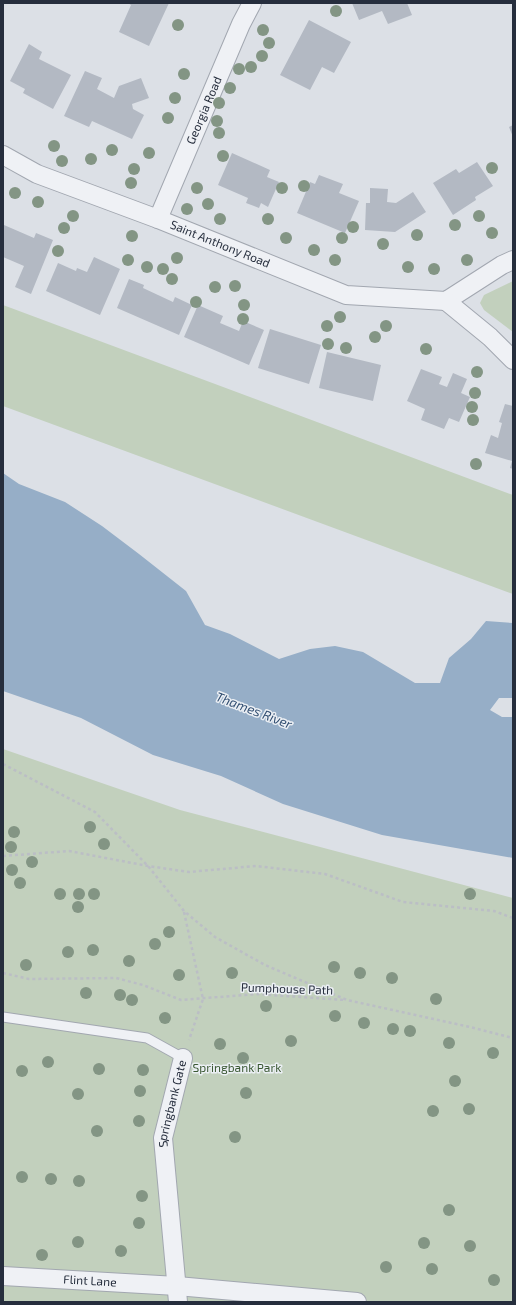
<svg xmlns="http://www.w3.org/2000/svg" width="516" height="1305" font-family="'Exo 2',sans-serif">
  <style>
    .green { fill: #c2d0bd }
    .water { fill: #96aec7 }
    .building { fill: #b3b9c3 }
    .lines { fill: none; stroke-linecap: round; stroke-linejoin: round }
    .lane-casing { stroke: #a2a7b0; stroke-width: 11 }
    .street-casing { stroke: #a2a7b0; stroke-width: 20 }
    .path { stroke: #bbbec5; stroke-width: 2.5; stroke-dasharray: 3 3; stroke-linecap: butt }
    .lane { stroke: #eff1f5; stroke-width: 9 }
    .street { stroke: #eff1f5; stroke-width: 18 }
    .tree { fill: #839584 }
    .labels { text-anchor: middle; stroke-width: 3; stroke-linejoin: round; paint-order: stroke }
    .street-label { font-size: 12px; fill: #262e3d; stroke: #ebeff4 }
    .park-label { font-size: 12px; fill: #3a5833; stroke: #ebeff4 }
    .water-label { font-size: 13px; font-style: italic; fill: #304d70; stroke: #ebeff4 }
  </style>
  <rect width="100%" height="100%" fill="#dce0e6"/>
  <path class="green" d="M513 281V332L484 310 480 303 484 295Z
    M3 305 513 495V594L3 406Z
    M3 749 180 810 513 898V1302H3Z"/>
  <path class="water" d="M3 473 19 484 65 502 102 526 139 554 186 591 205 625 230 634 279 659 310 649 335 646 363 652 415 683H440L449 658 471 639 486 621 513 623V698H499L490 710 502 717H513V858L382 835 283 804 221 776 153 755 81 718 3 691Z"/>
  <path class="building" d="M128 3H169L149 46 119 32 131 5Z
    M352 3H407L412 15 388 24 382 11 359 20Z
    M309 20 351 42 334 73 322 67 310 90 280 75Z
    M29 44 42 52 39 59 71 75 53 109 23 93 25 89 10 81Z
    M85 71 102 78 97 89 114 98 119 86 141 78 149 98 132 104 133 109 144 115 132 139 92 121 89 127 64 116Z
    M513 125V137L509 127Z
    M232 153 270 170 267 177 279 182 268 207 261 203 259 208 246 203 248 198 218 185Z
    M477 162 493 186 475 197 476 200 453 215 433 183 456 169 459 173Z
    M319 175 343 184 339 193 359 201 345 233 297 213 310 182 315 184Z
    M370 188 388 189 387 202 396 203 413 192 426 212 395 232 365 230 366 203H370Z
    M4 225 34 238 36 233 53 240 31 294 15 287 24 266 3 257Z
    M94 257 120 269 100 315 46 291 58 263 76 271 77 268 87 272Z
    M129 279 144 285 143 288 173 302 175 297 192 305 179 335 117 308Z
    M198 305 223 316 220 323 239 331 243 321 264 330 249 365 184 337Z
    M270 329 321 345 309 384 258 368Z
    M327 352 381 365 373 401 319 388Z
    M421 369 442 377 439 384 447 387 453 373 467 379 461 393 470 397 459 422 449 418 444 429 421 420 425 409 407 401Z
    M505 404 513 406V469L510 468 512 461 485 453 491 435 498 438 502 423 499 422Z"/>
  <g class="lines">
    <defs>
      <path id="lane" d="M3 1017 147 1038 183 1058"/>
      <g id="street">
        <path id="s1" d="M3 155 37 174 158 219 346 295 446 301 502 265 513 260"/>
        <path id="s2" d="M158 219 241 24 252 3"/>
        <path d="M446 301 490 337 513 360"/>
        <path id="s3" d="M3 1276 177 1286 357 1302"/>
        <path id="s4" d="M178 1302 163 1138 183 1058"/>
      </g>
    </defs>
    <use href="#lane" class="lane-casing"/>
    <use href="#street" class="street-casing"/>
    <path class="path" d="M3 764 95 812 148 866 184 911 215 937 265 965 347 1000 470 1027 513 1038
      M3 856 69 851 148 866 189 872 256 866 325 874 403 902 494 911 513 918
      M184 912 203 999 189 1040
      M3 973 29 979 116 978 143 985 181 1000 257 994 345 1000"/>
    <use href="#lane" class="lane"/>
    <use href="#street" class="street"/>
  </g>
  <g class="tree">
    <circle cx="336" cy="11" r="6"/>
    <circle cx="178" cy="25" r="6"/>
    <circle cx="263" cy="30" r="6"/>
    <circle cx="269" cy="43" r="6"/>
    <circle cx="262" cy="56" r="6"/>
    <circle cx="251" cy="67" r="6"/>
    <circle cx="239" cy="69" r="6"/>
    <circle cx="184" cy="74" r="6"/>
    <circle cx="230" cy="88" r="6"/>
    <circle cx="175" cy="98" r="6"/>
    <circle cx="219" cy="103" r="6"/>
    <circle cx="168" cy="118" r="6"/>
    <circle cx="217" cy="121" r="6"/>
    <circle cx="219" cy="133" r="6"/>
    <circle cx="54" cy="146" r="6"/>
    <circle cx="112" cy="150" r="6"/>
    <circle cx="149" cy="153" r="6"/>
    <circle cx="223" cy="156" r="6"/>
    <circle cx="91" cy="159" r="6"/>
    <circle cx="62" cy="161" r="6"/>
    <circle cx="492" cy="168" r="6"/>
    <circle cx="134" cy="169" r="6"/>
    <circle cx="131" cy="183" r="6"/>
    <circle cx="304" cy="186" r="6"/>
    <circle cx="197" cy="188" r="6"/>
    <circle cx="282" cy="188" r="6"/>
    <circle cx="15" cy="193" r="6"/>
    <circle cx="38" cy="202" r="6"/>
    <circle cx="208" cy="204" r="6"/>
    <circle cx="187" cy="209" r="6"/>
    <circle cx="73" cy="216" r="6"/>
    <circle cx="479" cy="216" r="6"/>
    <circle cx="220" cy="219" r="6"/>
    <circle cx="268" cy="219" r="6"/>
    <circle cx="455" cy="225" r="6"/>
    <circle cx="353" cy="227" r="6"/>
    <circle cx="64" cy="228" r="6"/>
    <circle cx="492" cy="233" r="6"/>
    <circle cx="417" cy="235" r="6"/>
    <circle cx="132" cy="236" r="6"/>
    <circle cx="286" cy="238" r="6"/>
    <circle cx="342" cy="238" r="6"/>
    <circle cx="383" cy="244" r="6"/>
    <circle cx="314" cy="250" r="6"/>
    <circle cx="58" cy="251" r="6"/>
    <circle cx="177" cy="258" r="6"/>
    <circle cx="128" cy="260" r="6"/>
    <circle cx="335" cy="260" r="6"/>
    <circle cx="467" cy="260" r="6"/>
    <circle cx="147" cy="267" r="6"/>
    <circle cx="408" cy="267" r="6"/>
    <circle cx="163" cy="269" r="6"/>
    <circle cx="434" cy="269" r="6"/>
    <circle cx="172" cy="279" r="6"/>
    <circle cx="235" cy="286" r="6"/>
    <circle cx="215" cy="287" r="6"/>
    <circle cx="196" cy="302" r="6"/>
    <circle cx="244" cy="305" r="6"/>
    <circle cx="340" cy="317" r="6"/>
    <circle cx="243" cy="319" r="6"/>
    <circle cx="327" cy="326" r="6"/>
    <circle cx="386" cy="326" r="6"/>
    <circle cx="375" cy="337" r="6"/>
    <circle cx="328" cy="344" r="6"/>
    <circle cx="346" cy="348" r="6"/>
    <circle cx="426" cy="349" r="6"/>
    <circle cx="477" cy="372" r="6"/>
    <circle cx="475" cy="393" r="6"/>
    <circle cx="472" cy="407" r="6"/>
    <circle cx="473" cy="420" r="6"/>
    <circle cx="476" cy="464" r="6"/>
    <circle cx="90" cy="827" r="6"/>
    <circle cx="14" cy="832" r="6"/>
    <circle cx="104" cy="844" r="6"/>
    <circle cx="11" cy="847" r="6"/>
    <circle cx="32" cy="862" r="6"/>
    <circle cx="12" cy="870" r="6"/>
    <circle cx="20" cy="883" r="6"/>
    <circle cx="60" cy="894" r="6"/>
    <circle cx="79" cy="894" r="6"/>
    <circle cx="94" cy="894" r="6"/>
    <circle cx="470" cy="894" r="6"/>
    <circle cx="78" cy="907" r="6"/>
    <circle cx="169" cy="932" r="6"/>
    <circle cx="155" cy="944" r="6"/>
    <circle cx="93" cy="950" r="6"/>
    <circle cx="68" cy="952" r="6"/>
    <circle cx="129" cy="961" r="6"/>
    <circle cx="26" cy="965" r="6"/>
    <circle cx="334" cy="967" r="6"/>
    <circle cx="232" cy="973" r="6"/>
    <circle cx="360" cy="973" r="6"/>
    <circle cx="179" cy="975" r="6"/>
    <circle cx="392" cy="978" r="6"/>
    <circle cx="86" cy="993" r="6"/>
    <circle cx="120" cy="995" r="6"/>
    <circle cx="436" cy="999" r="6"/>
    <circle cx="132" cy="1000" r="6"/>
    <circle cx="266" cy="1006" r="6"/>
    <circle cx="335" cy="1016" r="6"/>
    <circle cx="165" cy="1018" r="6"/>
    <circle cx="364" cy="1023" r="6"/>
    <circle cx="393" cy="1029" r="6"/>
    <circle cx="410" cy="1031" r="6"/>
    <circle cx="291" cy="1041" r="6"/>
    <circle cx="449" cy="1043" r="6"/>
    <circle cx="220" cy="1044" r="6"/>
    <circle cx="493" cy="1053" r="6"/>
    <circle cx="243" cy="1058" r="6"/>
    <circle cx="48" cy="1062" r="6"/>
    <circle cx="99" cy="1069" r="6"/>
    <circle cx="143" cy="1070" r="6"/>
    <circle cx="22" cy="1071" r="6"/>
    <circle cx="455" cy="1081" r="6"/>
    <circle cx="140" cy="1091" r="6"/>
    <circle cx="246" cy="1093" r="6"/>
    <circle cx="78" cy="1094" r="6"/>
    <circle cx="469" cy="1109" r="6"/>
    <circle cx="433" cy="1111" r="6"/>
    <circle cx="139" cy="1121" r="6"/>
    <circle cx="97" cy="1131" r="6"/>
    <circle cx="235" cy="1137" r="6"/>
    <circle cx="22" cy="1177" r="6"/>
    <circle cx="51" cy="1179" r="6"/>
    <circle cx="79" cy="1181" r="6"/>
    <circle cx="142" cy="1196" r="6"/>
    <circle cx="449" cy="1210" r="6"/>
    <circle cx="139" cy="1223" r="6"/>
    <circle cx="78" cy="1242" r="6"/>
    <circle cx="424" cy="1243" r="6"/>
    <circle cx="470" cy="1246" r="6"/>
    <circle cx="121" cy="1251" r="6"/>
    <circle cx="42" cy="1255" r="6"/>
    <circle cx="386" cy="1267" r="6"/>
    <circle cx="432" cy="1269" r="6"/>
    <circle cx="494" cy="1280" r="6"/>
  </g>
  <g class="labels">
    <g class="street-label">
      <text dy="4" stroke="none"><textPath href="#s2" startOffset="118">Georgia Road</textPath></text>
      <text dy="4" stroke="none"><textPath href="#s1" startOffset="235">Saint Anthony Road</textPath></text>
      <text transform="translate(287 989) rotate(2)" y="4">Pumphouse Path</text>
      <text dy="4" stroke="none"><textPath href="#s4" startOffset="200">Springbank Gate</textPath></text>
      <text dy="4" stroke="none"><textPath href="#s3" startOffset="87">Flint Lane</textPath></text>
    </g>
    <g class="park-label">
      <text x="237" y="1072">Springbank Park</text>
    </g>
    <g class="water-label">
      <text transform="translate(254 710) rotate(21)" y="5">Thames River</text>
    </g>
  </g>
  <rect width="516" height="1305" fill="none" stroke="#262e3d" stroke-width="8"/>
</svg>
